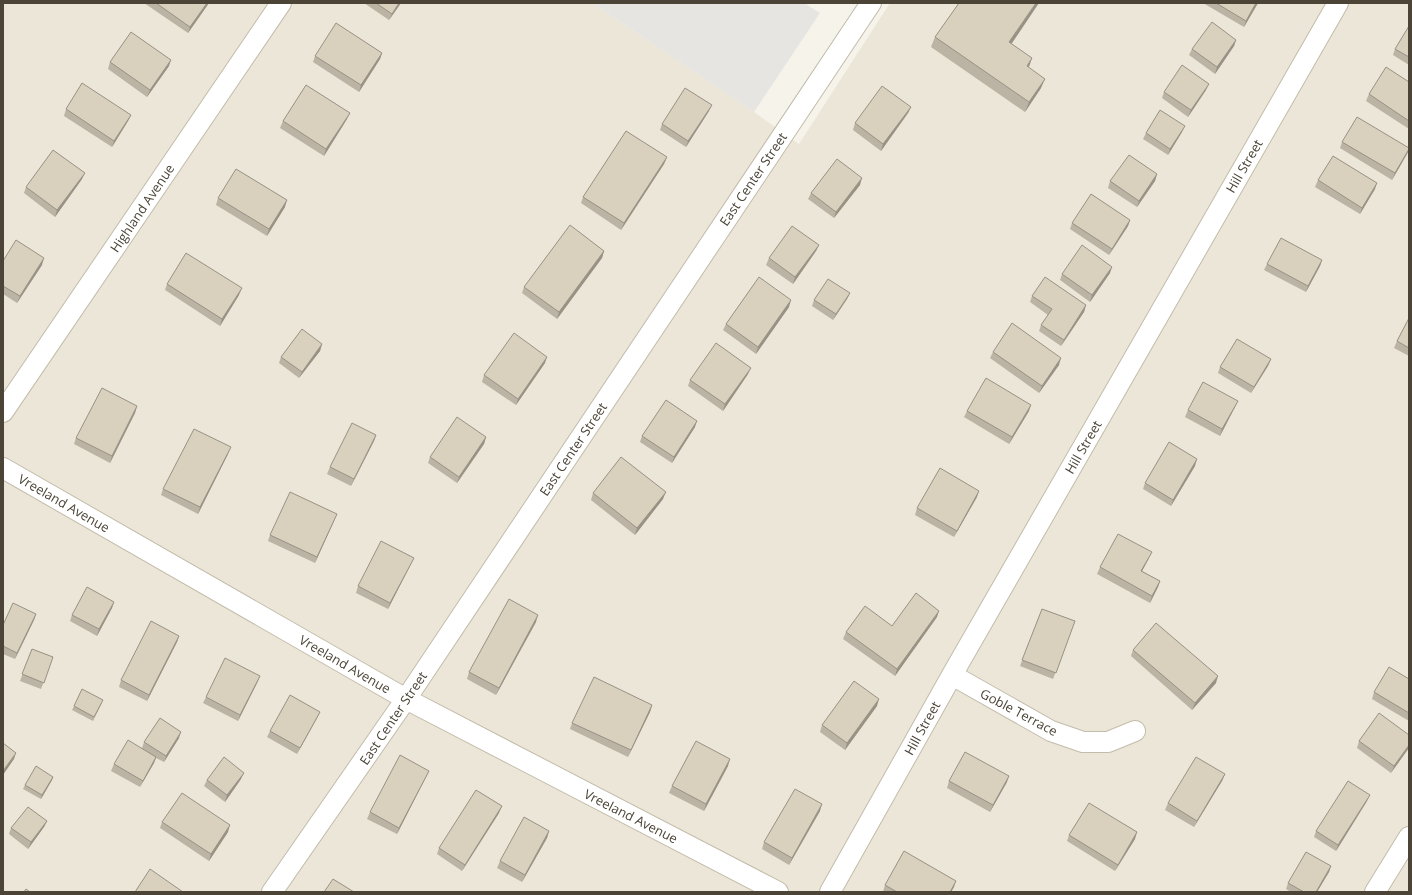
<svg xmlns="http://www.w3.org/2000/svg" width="1412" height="895" font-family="'Open Sans',sans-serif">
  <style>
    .residential { fill: #ebe6d7 }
    .parking { fill: #e7e5e1 }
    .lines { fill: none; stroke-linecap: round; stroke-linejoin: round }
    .street-casing { stroke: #c3bcab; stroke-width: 22 }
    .street { stroke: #fff; stroke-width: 20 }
    .wall { fill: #bbb3a3 }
    .shaded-wall { fill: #989285 }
    .building { fill: #d9d0be; stroke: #989285 }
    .labels { text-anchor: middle; stroke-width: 3; stroke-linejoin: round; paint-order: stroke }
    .street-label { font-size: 13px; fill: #4b4437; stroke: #fff }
  </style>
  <rect width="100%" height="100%" fill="#f6f3ea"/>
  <path class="residential" d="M3 3H592L754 112 799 144 890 3H1409V892H3Z"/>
  <path class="parking" d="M592 3H804L820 13 754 112Z"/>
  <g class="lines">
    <defs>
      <path id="street" d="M3 412 281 3
        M3 468 406 699 778 892
        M952 675 1051 731 1083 742H1108L1135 731
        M272 892 406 699 871 3
        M830 892 952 675 1338 3
        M1375 892 1409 837"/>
    </defs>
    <use href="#street" class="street-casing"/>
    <use href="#street" class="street"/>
  </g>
  <path class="wall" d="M144 3H209L188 33Z
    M364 3H401L389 20Z
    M1203 3H1258L1244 27Z
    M1409 26V65L1393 55 1395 49Z
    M935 37 1011 44 1028 68 1041 88 1025 112 931 47Z
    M1236 40 1234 46 1215 74 1189 55 1192 49Z
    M382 53 380 59 359 92 313 62 315 56Z
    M110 62 169 66 147 97 108 69Z
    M1409 82V129L1366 101 1369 94Z
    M1206 90 1188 117 1162 98 1164 92Z
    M911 107 908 113 881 151 853 130 855 123Z
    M66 109 131 115 128 121 112 147 64 116Z
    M709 111 686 147 660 130 662 124Z
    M347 119 324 156 280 128 283 121Z
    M1182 132 1168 155 1143 139 1146 133Z
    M1342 142 1409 148V150L1407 154 1392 180 1340 148Z
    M667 157 664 164 621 230 581 203 583 197Z
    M1157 174 1155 181 1137 207 1108 188 1110 181Z
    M82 179 55 217 24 193 26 187Z
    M1318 180 1375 189 1360 214 1315 187Z
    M860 185 834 218 808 199 811 193Z
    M218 198 285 207 267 236 216 205Z
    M1130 220 1128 226 1109 255 1070 229 1072 223Z
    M819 245 816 251 793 284 766 265 769 258Z
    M604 251 602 258 557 319 522 293 524 287Z
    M1322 260 1320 266 1306 292 1264 270 1267 264Z
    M3 261 42 265 17 303 3 294Z
    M1110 273 1090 302 1060 280 1062 274Z
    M167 284 239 295 220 326 165 290Z
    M850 293 847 299 833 320 812 306 814 300Z
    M1032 296 1086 305 1084 312 1061 346 1039 331 1041 325 1048 315 1030 302Z
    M789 307 756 354 723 330 726 324Z
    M1409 318V356L1394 348 1397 341Z
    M322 344 320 351 299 378 279 363 281 357Z
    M993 352 1059 365 1039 393 990 358Z
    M1271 359 1268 366 1251 393 1218 373 1220 367Z
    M545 363 516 405 482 382 484 375Z
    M748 374 723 411 688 386 690 380Z
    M137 406 135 413 110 463 74 444 76 438Z
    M1235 407 1220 436 1185 417 1188 410Z
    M967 411H1029L1009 444 964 417Z
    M695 427 672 463 640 442 642 436Z
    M376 435 374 441 351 486 327 474 330 467Z
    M486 437 484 444 457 483 428 463 430 457Z
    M228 454 198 514 161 495 163 489Z
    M1195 466 1171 506 1143 489 1145 483Z
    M593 493 663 499 635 535 591 500Z
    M977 497 954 537 915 515 917 508Z
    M334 521 315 563 268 541 270 535Z
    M1149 558 1142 571 1160 581 1158 587 1150 603 1097 574 1100 567Z
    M411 564 388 609 356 593 358 586Z
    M114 602 112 608 97 636 70 621 72 615Z
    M1042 609 1075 621 1053 679 1020 666Z
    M36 614 34 620 15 659 3 654V625Z
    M937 617 895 676 843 639 846 632 892 626Z
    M536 622 496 695 467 679 469 672Z
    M179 636 177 642 147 701 119 687 121 680Z
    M32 649 53 657 41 689 20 681Z
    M1133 650 1216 683 1192 710 1131 656Z
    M260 676 257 683 238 721 203 703 206 697Z
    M1409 679V721L1372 699 1374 692Z
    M102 703 93 721 72 710 74 706Z
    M652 705 650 712 628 757 570 729 572 723Z
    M877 706 845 750 820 732 822 725Z
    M320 712 317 718 297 754 267 737 270 731Z
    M1409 735 1391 773 1357 748 1359 741Z
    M179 738 164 762 156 758 154 763 140 787 111 771 114 764 142 748 144 742Z
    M728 766 704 811 669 793 672 786Z
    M429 771 426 777 397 834 367 819 370 812Z
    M1225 774 1222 781 1194 827 1165 810 1168 803Z
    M53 777 52 780 41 799 23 789 25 785Z
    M241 779 225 802 204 786 207 780Z
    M949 781 1007 782 990 812 947 788Z
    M1367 801 1336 851 1314 837 1316 831Z
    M820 811 789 865 762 849 764 842Z
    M499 813 462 871 437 854 439 848Z
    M47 821 44 827 28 849 9 834 11 828Z
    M162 822 228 832 209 861 160 828Z
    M549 831 547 838 522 882 497 868 500 861Z
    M1069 835 1135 839 1115 871 1067 841Z
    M1331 866 1329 872 1317 892H1291L1286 889 1288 883Z
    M885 885 954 887 951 892H883Z"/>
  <path class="shaded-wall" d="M207 3H209L188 33 190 27Z
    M399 3H401L389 20 392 14Z
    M1036 3H1039L1006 52 1009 42Z
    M1256 3H1258L1244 27 1246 21Z
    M1236 40 1234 46 1215 74 1217 67Z
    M382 53 380 59 359 92 361 85Z
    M1032 58 1029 67 1027 66Z
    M171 60 169 66 147 97 150 90Z
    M1045 79 1041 88 1025 112 1029 102Z
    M1209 84 1206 90 1188 117 1191 110Z
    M712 105 709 111 686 147 688 141Z
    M911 107 908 113 881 151 883 144Z
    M350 113 347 119 324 156 326 149Z
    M131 115 128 121 112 147 114 141Z
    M1185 126 1182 132 1168 155 1170 149Z
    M1409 149 1407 154 1392 180 1395 173Z
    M667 157 664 164 621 230 624 223Z
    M85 173 82 179 55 217 57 210Z
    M1157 174 1155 181 1137 207 1139 201Z
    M862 178 860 185 834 218 836 212Z
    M1377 183 1375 189 1360 214 1362 208Z
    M287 200 285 207 267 236 269 229Z
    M1130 220 1128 226 1109 255 1112 249Z
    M819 245 816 251 793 284 795 277Z
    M604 251 602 258 557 319 559 312Z
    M44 258 42 265 17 303 20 296Z
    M1322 260 1320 266 1306 292 1308 286Z
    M1112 267 1110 273 1090 302 1092 295Z
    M242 288 239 295 220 326 222 319Z
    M850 293 847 299 833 320 836 314Z
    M791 300 789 307 756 354 758 347Z
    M1086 305 1084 312 1061 346 1064 340Z
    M322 344 320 351 299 378 302 372Z
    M547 357 545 363 516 405 518 399Z
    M1061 358 1059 365 1039 393 1042 386Z
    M1271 359 1268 366 1251 393 1254 387Z
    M751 368 748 374 723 411 725 404Z
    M1238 401 1235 407 1220 436 1222 429Z
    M1031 405 1029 411 1009 444 1012 437Z
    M137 406 135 413 110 463 112 456Z
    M697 421 695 427 672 463 674 457Z
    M376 435 374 441 351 486 354 479Z
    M486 437 484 444 457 483 459 477Z
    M231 447 228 454 198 514 200 507Z
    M1197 459 1195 466 1171 506 1173 500Z
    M979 491 977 497 954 537 957 531Z
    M666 492 663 499 635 535 637 528Z
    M337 514 334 521 315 563 317 557Z
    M1152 552 1149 558 1139 577 1141 571Z
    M414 558 411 564 388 609 390 603Z
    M1160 581 1158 587 1150 603 1152 596Z
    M114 602 112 608 97 636 99 629Z
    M939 611 937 617 895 676 897 669Z
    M36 614 34 620 15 659 17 653Z
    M538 615 536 622 496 695 499 688Z
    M179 636 177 642 147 701 149 695Z
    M260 676 257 683 238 721 240 715Z
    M1218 676 1216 683 1192 710 1195 703Z
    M879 699 877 706 845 750 847 743Z
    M652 705 650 712 628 757 631 750Z
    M320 712 317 718 297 754 300 748Z
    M181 732 179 738 164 762 166 756Z
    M1409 745V748L1391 773 1394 766Z
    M16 753 14 759 3 775V771Z
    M156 757 154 763 140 787 143 781Z
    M730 759 728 766 704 811 706 804Z
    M429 771 426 777 397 834 399 828Z
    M244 773 241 779 225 802 227 795Z
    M1225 774 1222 781 1194 827 1197 821Z
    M1009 776 1007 782 990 812 993 805Z
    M53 777 52 780 41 799 42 795Z
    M1370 795 1367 801 1336 851 1338 845Z
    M822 804 820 811 789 865 792 858Z
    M502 806 499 813 462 871 465 865Z
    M47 821 44 827 28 849 31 842Z
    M230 825 228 832 209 861 211 854Z
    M549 831 547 838 522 882 525 875Z
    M1137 832 1135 839 1115 871 1118 865Z
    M1331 866 1329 872 1317 892H1316Z
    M956 881 954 887 951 892H950Z"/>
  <path class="building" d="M156 3H207L190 27Z
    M376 3H399L392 14Z
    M959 3H1036L1009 42 1032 58 1027 66 1045 79 1029 102 935 37Z
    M1216 3H1256L1246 21Z
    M1212 22 1236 40 1217 67 1192 49Z
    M336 23 382 53 361 85 315 56Z
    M1409 26V57L1395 49Z
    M131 32 171 60 150 90 110 62Z
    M1182 65 1209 84 1191 110 1164 92Z
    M1386 67 1409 82V121L1369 94Z
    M82 83 131 115 114 141 66 109Z
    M306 85 350 113 326 149 283 121Z
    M882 86 911 107 883 144 855 123Z
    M685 88 712 105 688 141 662 124Z
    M1160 110 1185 126 1170 149 1146 133Z
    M1357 117 1409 148V149L1395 173 1342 142Z
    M626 131 667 157 624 223 583 197Z
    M53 150 85 173 57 210 26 187Z
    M1129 155 1157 174 1139 201 1110 181Z
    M1333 156 1377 183 1362 208 1318 180Z
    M837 159 862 178 836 212 811 193Z
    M236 169 287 200 269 229 218 198Z
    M1091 194 1130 220 1112 249 1072 223Z
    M570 225 604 251 559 312 524 287Z
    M792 226 819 245 795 277 769 258Z
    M1281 238 1322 260 1308 286 1267 264Z
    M16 240 44 258 20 296 3 286V261Z
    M1082 245 1112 267 1092 295 1062 274Z
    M186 253 242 288 222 319 167 284Z
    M759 277 791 300 758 347 726 324Z
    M1045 277 1086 305 1064 340 1041 325 1052 309 1032 296Z
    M828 279 850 293 836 314 814 300Z
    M1409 318V348L1397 341Z
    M1012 323 1061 358 1042 386 993 352Z
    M302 329 322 344 302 372 281 357Z
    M514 333 547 357 518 399 484 375Z
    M1237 339 1271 359 1254 387 1220 367Z
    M716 343 751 368 725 404 690 380Z
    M986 378 1031 405 1012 437 967 411Z
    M1203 382 1238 401 1222 429 1188 410Z
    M102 388 137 406 112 456 76 438Z
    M666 400 697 421 674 457 642 436Z
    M457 417 486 437 459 477 430 457Z
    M352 423 376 435 354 479 330 467Z
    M194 429 231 447 200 507 163 489Z
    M1169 442 1197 459 1173 500 1145 483Z
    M621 457 666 492 637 528 593 493Z
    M940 468 979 491 957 531 917 508Z
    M290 492 337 514 317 557 270 535Z
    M1118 534 1152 552 1141 571 1160 581 1152 596 1100 567Z
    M381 541 414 558 390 603 358 586Z
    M87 587 114 602 99 629 72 615Z
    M916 593 939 611 897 669 846 632 865 606 892 626Z
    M509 599 538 615 499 688 469 672Z
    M13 603 36 614 17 653 3 646V625Z
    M1042 609 1075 621 1056 673 1022 660Z
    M151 621 179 636 149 695 121 680Z
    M1156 623 1218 676 1195 703 1133 650Z
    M32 649 53 657 44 683 22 674Z
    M225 658 260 676 240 715 206 697Z
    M1389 667 1409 679V713L1374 692Z
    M594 677 652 705 631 750 572 723Z
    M854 681 879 699 847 743 822 725Z
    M82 689 103 700 94 717 74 706Z
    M290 695 320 712 300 748 270 731Z
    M1379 713 1409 735V745L1394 766 1359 741Z
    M160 718 181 732 166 756 144 742Z
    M128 740 156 757 143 781 114 764Z
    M696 741 730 759 706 804 672 786Z
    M3 743 16 753 3 771Z
    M965 752 1009 776 993 805 949 781Z
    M400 755 429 771 399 828 370 812Z
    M224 757 244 773 227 795 207 780Z
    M1196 757 1225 774 1197 821 1168 803Z
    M36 766 53 777 42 795 25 785Z
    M1348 781 1370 795 1338 845 1316 831Z
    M795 789 822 804 792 858 764 842Z
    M476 790 502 806 465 865 439 848Z
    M182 793 230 825 211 854 162 822Z
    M1089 803 1137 832 1118 865 1069 835Z
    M28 807 47 821 31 842 11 828Z
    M524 817 549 831 525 875 500 861Z
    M904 851 956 881 950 892H897L885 885Z
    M1306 852 1331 866 1316 892H1304L1288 883Z
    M150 869 183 892H135Z
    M333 879 354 892H324Z
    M26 889 30 892H24Z"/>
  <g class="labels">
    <g class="street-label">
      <text transform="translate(1244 166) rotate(-60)" y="5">Hill Street</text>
      <text transform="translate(753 179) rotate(-56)" y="5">East Center Street</text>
      <text transform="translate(142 208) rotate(-56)" y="5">Highland Avenue</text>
      <text transform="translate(1083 447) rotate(-60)" y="5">Hill Street</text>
      <text transform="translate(573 449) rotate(-56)" y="5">East Center Street</text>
      <text transform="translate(64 503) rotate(30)" y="5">Vreeland Avenue</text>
      <text transform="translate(345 664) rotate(30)" y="5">Vreeland Avenue</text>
      <text transform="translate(1019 712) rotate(28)" y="5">Goble Terrace</text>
      <text transform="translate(393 718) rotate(-56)" y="5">East Center Street</text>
      <text transform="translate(922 728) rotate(-61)" y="5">Hill Street</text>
      <text transform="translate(631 816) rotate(27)" y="5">Vreeland Avenue</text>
    </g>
  </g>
  <rect width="1412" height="895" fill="none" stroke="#4b4437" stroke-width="8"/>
</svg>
